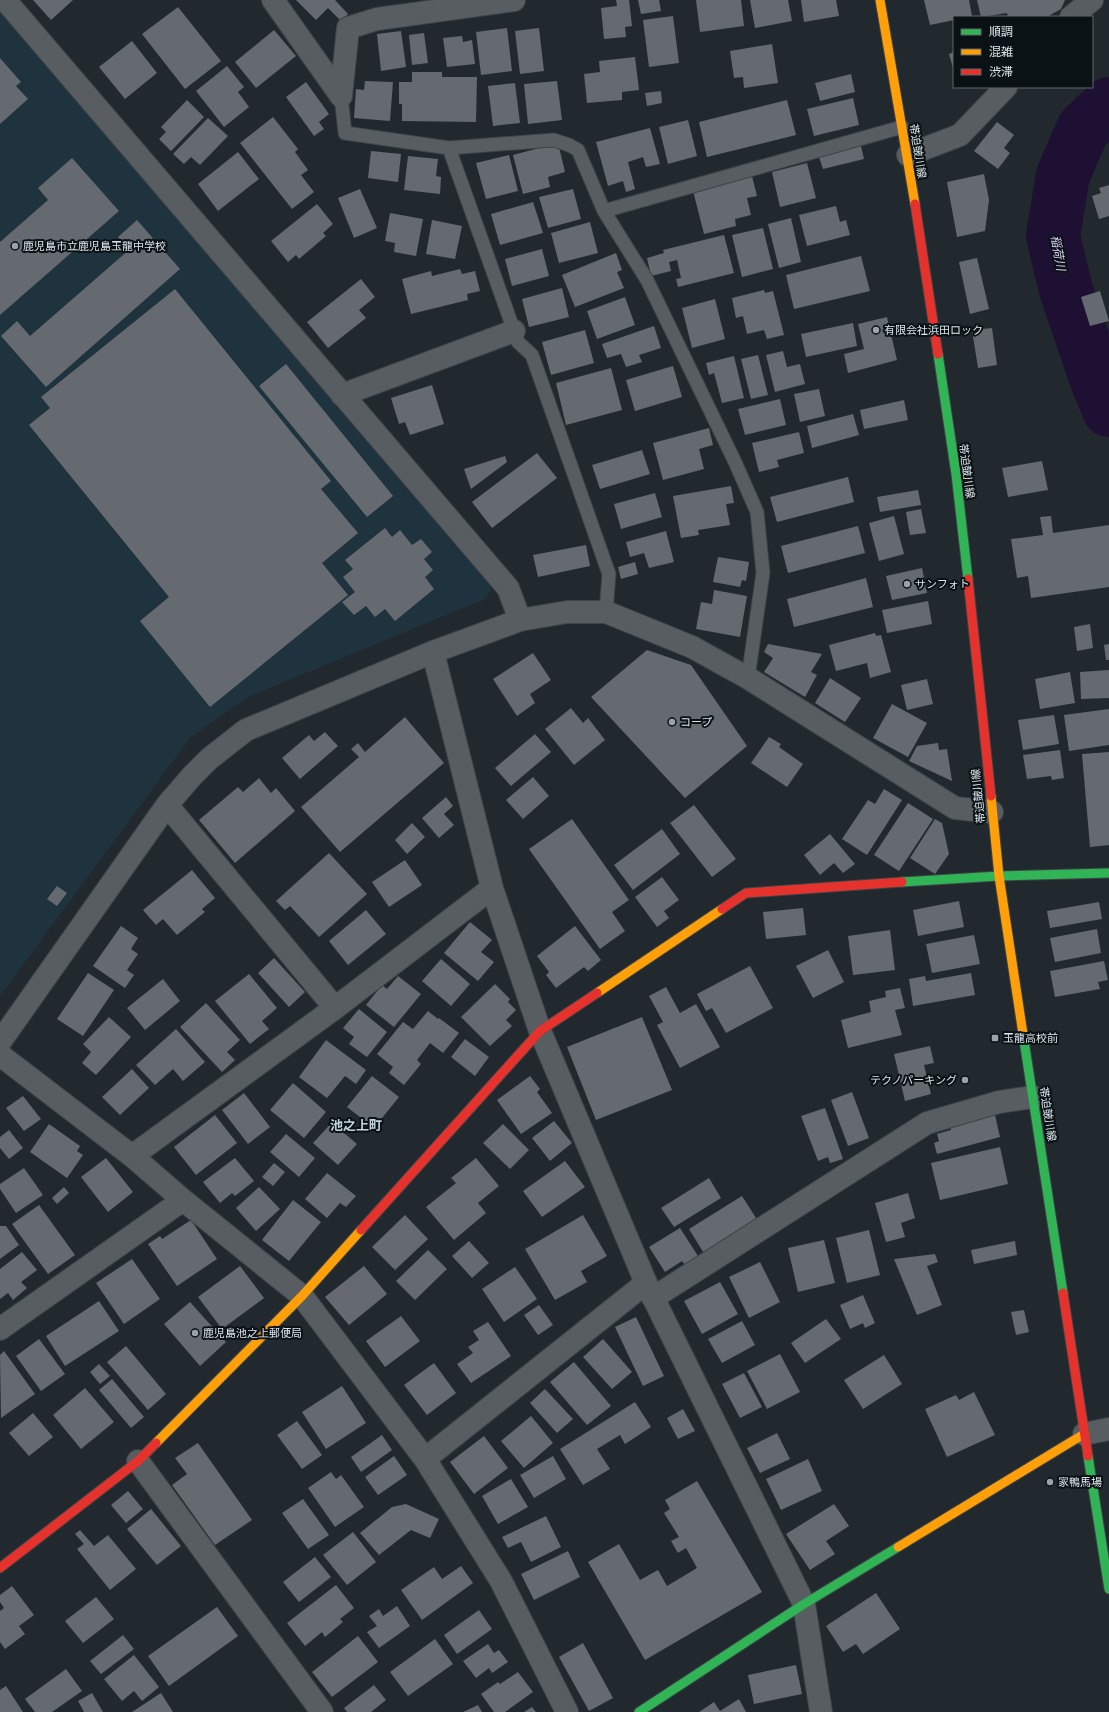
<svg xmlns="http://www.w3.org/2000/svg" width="1109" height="1712" font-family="Montserrat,'Noto Sans JP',sans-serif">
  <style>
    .built { fill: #1e333e }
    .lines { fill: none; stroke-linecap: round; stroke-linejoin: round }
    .river { stroke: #1d1032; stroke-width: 54 }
    .building { fill: #656a70 }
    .lane-casing { stroke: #3d4448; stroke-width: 15 }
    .street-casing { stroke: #3d4448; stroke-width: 24 }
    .fast-casing { stroke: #3d4448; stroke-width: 11 }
    .slow-casing { stroke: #3d4448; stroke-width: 11 }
    .jam-casing { stroke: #3d4448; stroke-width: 11 }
    .lane { stroke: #575d61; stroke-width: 13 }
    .street { stroke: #575d61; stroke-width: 22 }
    .fast { stroke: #30b455; stroke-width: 9 }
    .slow { stroke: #ff9f0a; stroke-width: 9 }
    .jam { stroke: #e5322d; stroke-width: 9 }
    .poi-dot { fill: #9aa3a8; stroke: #0b1216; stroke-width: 1.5 }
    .labels { text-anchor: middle; stroke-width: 4; stroke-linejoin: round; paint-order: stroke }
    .street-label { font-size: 11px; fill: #dbe5ea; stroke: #0b1216 }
    .poi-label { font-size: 11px; fill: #dbe5ea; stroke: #0b1216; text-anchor: start }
    .water-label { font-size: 12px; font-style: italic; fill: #d8cbf5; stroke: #0b1216 }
    .quarter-label { font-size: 13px; font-weight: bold; fill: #c1d4df; stroke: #0b1216 }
  </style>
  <rect width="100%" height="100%" fill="#21292e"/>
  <path class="built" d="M0 11 494 585 485 599 248 697 190 738 0 996Z"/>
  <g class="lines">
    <path class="river" d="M1109 104 1083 129 1063 175 1053 236 1066 290 1096 378 1109 410"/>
  </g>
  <path class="building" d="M33 0H73L51 20Z
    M296 0H335L348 14 341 21 328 8 316 20Z
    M616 0H629L632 26 625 27 626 37 604 39 601 8 617 6Z
    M638 0H659L661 11 641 14Z
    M696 0H741L744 26 700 32Z
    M750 0H788L792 21 755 28Z
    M801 0H836L839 16 804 22Z
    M924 0H969L972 16 954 17V20L930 25Z
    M977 0H1065L1061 9 1047 17H1008L1007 13 981 17Z
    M178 7 221 61 185 89 142 34Z
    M673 16 679 63 649 67 643 20Z
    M507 28 512 71 481 75 476 32Z
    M539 28 544 71 520 74 515 31Z
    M274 30 296 56 256 88 235 62Z
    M401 31 406 67 381 71 377 34Z
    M424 33 428 63 412 65 409 35Z
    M462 36 463 42 472 40 475 64 447 67 443 38Z
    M132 41 157 73 125 99 99 67Z
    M772 44 778 83 744 88 743 77 734 78 730 51Z
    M954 52V71L949 54Z
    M635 57 639 90 622 92V100L587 103 584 74 600 72 599 61Z
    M0 58 21 82 16 86 28 99 0 124Z
    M227 66 244 87 238 92 249 107 224 127 196 91Z
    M412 72H442V77H477L476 122 402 121V104H399V82H412Z
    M851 74 855 92 820 101 815 83Z
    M365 81 393 82 390 121 354 118 356 89 364 90Z
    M557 81 562 120 528 124 524 84Z
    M306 82 329 114 319 122 324 129 314 136 286 97Z
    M515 83 520 123 493 126 488 86Z
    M661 91 662 103 647 106 645 93Z
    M853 98 859 125 814 136 807 109Z
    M187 100 204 117 171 151 159 139 166 132 161 127Z
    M787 100 796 135 707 157 699 122Z
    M273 117 298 149 295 152 308 170 301 175 314 192 292 209 240 143Z
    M208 118 228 136 200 165 191 157 184 164 173 154Z
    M688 120 697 156 668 164 659 127Z
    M997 122 1014 135 1004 148 1010 153 998 169 974 151Z
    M650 128 660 164 646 167 643 157 628 162 635 189 626 192 623 181 608 186 596 142Z
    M558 143 565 172 548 177 550 187 523 194 513 155Z
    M861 146 864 159 823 169 819 157Z
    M371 151 401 154 398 182 368 178Z
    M238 152 259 179 218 211 198 184Z
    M509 155 518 191 486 199 476 163Z
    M408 156 438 159 436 176 441 177 440 194 404 190Z
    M72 158 119 211 0 315V242L48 200 38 188Z
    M807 163 816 198 780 207 772 172Z
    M984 174 989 200 985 231 957 237 947 182Z
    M752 176 757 196 747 198 751 215 735 219 736 226 704 234 693 191Z
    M1109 185V216L1099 219 1092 196 1101 193 1099 188Z
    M360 189 377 228 354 238 338 198Z
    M573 189 581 219 548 228 539 197Z
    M533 202 543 233 500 245 491 214Z
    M317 204 333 224 323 233 326 236 299 259 296 255 288 262 271 241Z
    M836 206 840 222 846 220 850 235 807 246 799 215Z
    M390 213 423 219 416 256 394 252 395 243 385 241Z
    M791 218 801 262 779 268 768 224Z
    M137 220 180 269 46 387 1 336 17 321 30 336 130 249 118 237Z
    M432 220 462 226 455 259 426 254Z
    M590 222 598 253 559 263 551 233Z
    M763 228 773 269 742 277 732 235Z
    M724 235 734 273 678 287 676 279 681 278 677 260 669 262 671 271 651 276 647 258 664 253 663 250Z
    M542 249 549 276 512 286 505 259Z
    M616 253 622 270 617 272 624 288 575 307 562 275Z
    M861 256 870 291 794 309 786 275Z
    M977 258 989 309 970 314 959 262Z
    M460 269 462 274 475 271 480 291 467 294 468 300 411 314 402 279 431 271 432 276Z
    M361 279 375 297 359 310 366 318 328 348 307 322Z
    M562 288 569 317 529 327 522 299Z
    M175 289 331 481 321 489 358 533 322 563 348 595 210 707 140 621 169 597 29 425 50 408 41 397Z
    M764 290 765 293 773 291 784 335 767 339 764 330 747 334 743 316 736 318 732 298Z
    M1100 291 1109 321 1090 326 1081 297Z
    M625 297 635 325 597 339 587 311Z
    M715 299 725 339 692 348 682 308Z
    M887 317 897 360 848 373 844 354 864 349 858 324Z
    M853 323 857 346 806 357 801 334Z
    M654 326 661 348 639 355 642 362 626 367 621 354 607 358 602 344Z
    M992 328 997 365 978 368 972 330Z
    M585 330 594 363 551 375 542 342Z
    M783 351 787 367 800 364 805 384 775 392 766 355Z
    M758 355 768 395 751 399 741 359Z
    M734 356 744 398 722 403 714 373 709 375 706 363Z
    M286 364 393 496 367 517 259 386Z
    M673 366 682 397 635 411 626 380Z
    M611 368 622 410 566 425 556 383Z
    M432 385 444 424 410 435 405 422 399 424 391 398Z
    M819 389 825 416 800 422 794 394Z
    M780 399 786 425 745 435 738 409Z
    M904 400 908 420 864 429 860 410Z
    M853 414 859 435 812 448 807 426Z
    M709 428 713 445 699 449 704 469 663 480 653 443Z
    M799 432 804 453 777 460 779 467 759 472 752 443Z
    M642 450 650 474 600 489 592 465Z
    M537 453 557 478 492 528 472 502Z
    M505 456 507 462 471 489 464 469Z
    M1042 461 1048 490 1008 497 1002 468Z
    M848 477 854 502 777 522 770 497Z
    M731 486 734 503 726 504 730 525 698 530 699 535 681 538 673 496Z
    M918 490 921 505 880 512 877 497Z
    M655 493 662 517 621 529 614 504Z
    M921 509 926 533 910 535 906 512Z
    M894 516 904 554 879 561 869 523Z
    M1051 516 1053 533 1109 525V587L1031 598 1028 576 1017 578 1011 539 1043 535 1040 517Z
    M858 526 865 553 788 573 781 546Z
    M385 528 392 537 400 530 412 545 421 539 432 552 424 559 433 570 425 577 434 589 395 621 385 609 375 617 366 606 354 615 342 602 355 592 343 577 353 569 345 560Z
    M666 531 674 562 649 568 644 553 630 557 626 542Z
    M586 545 590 566 538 577 533 555Z
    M718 557 749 562 746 581 742 580 740 587 713 582Z
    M635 562 638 574 621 579 618 567Z
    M922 568 927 593 892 600 886 576Z
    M866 578 873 607 794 627 787 599Z
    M714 590 747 596 740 637 696 629 701 602 712 604Z
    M928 601 932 624 887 633 882 610Z
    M1090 624 1093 648 1077 651 1074 627Z
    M875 633 876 636 881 635 891 672 870 678 867 663 836 671 829 645Z
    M768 644 822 654 811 672 817 675 805 697 764 672 773 658 764 652Z
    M1109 644V660H1106L1104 645Z
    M647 650 691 665 747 746 685 798 591 697Z
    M533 653 551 680 530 694 535 703 517 716 493 679Z
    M1109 670V698L1081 699 1080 672Z
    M1070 672 1075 703 1040 709 1035 679Z
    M830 678 861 698 845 722 815 703Z
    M927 679 933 704 907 710 901 685Z
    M892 704 927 723 908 757 873 738Z
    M571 708 583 723 588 718 605 740 574 765 545 729Z
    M1109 709V745L1069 751 1064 715Z
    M1054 715 1059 744 1023 750 1018 720Z
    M405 717 444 763 340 852 301 807 359 757 351 749 358 743 365 752Z
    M325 732 338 746 300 779 282 758 309 735 314 741Z
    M535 734 551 752 511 786 495 768Z
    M769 737 781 744 779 747 803 764 787 787 751 763Z
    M938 743 939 750 947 749 952 781 909 761 917 746Z
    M1060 750 1064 778 1052 780 1051 776 1027 779 1023 755Z
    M1109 752V845L1090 847 1082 754Z
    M533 777 549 796 523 819 506 800Z
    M259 778 271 793 276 788 295 811 235 863 199 820 238 787 243 792Z
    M884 789 902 800 867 855 842 839 868 800 875 804Z
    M446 797 453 806 444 814 454 825 439 838 422 818Z
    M908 803 933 819 899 871 874 855Z
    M694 805 736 859 712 877 670 823Z
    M572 819 629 900 612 912 625 931 600 949 529 849Z
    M935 819 942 823 949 854 935 874 910 858Z
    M412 823 425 837 407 854 395 840Z
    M662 829 680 854 633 890 614 865Z
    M830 834 855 864 843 873 834 863 820 875 804 855Z
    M329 853 367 894 319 937 290 906 285 910 276 901Z
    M405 860 422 885 389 907 372 882Z
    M192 870 215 898 202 909 205 912 177 935 163 919 156 925 143 910Z
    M662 877 679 900 664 911 669 918 657 927 635 897Z
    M57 886 67 893 57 906 47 899Z
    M959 901 964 927 918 936 913 910Z
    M1099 902 1102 919 1050 928 1047 911Z
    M803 908 806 935 766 939 763 912Z
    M366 910 386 934 348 965 329 941Z
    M470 922 492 940 481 952 494 962 478 981 444 953Z
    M121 926 138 938 131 949 138 954 127 970 134 975 125 988 93 966Z
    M575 926 601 960 588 971 584 967 556 988 546 975 549 972 537 956Z
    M1097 929 1101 953 1055 962 1050 938Z
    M890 930 895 970 853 975 848 936Z
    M974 935 980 964 932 973 926 944Z
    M828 950 844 982 813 998 796 966Z
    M274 958 305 992 289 1007 258 973Z
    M441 959 470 984 451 1006 422 981Z
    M1104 961 1108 980 1098 982 1100 989 1055 997 1050 971Z
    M750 966 773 1008 726 1033 712 1008 706 1011 697 994Z
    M88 973 114 990 83 1036 57 1019Z
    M971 973 975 995 913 1006 909 979 925 976 926 981Z
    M249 974 277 1008 262 1021 269 1029 250 1044 215 1001Z
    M398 976 421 994 394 1027 366 1005 382 985 387 989Z
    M163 979 180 1001 145 1030 127 1008Z
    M495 984 510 999 508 1002 516 1010 506 1020 512 1026 490 1046 461 1017Z
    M666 987 680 1013 696 1004 720 1047 680 1068 657 1025 663 1022 649 996Z
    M900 988 905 1008 895 1010 902 1035 848 1048 841 1020 871 1012 869 1001 886 997 885 991Z
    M206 1003 240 1040 227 1052 235 1060 222 1072 180 1027Z
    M359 1009 387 1032 367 1057 349 1044 354 1037 343 1028Z
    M428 1011 438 1019 439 1018 459 1033 443 1053 430 1043 417 1060 421 1064 404 1085 389 1073 393 1067 377 1054 403 1022 413 1029Z
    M109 1017 131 1037 96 1075 82 1063 91 1052 83 1044Z
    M642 1017 672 1090 596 1120 567 1047Z
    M176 1029 205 1062 183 1081 173 1069 155 1085 136 1065Z
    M465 1039 489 1057 475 1076 451 1057Z
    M326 1040 366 1070 356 1084 345 1076 327 1098 299 1077Z
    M930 1046 934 1063 924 1065 931 1094 905 1101 894 1054Z
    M132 1069 149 1088 120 1115 102 1097Z
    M372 1076 399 1097 374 1128 347 1107Z
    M530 1076 540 1089 537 1092 552 1113 521 1134 497 1100Z
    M293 1083 326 1112 304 1138 270 1110Z
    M852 1092 869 1138 848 1146 831 1100Z
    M244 1093 270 1127 248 1144 222 1110Z
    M23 1096 41 1119 24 1131 6 1108Z
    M825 1108 843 1159 830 1163 828 1157 818 1161 801 1116Z
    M215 1115 237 1143 196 1175 174 1147Z
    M995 1115 1000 1137 937 1154 934 1143 939 1141 937 1134 951 1130 950 1127Z
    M337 1117 348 1126 343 1132 357 1144 338 1165 313 1143Z
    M554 1121 572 1143 550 1161 532 1138Z
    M49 1124 80 1146 77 1151 83 1155 67 1178 30 1152Z
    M503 1124 529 1150 510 1169 483 1143Z
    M9 1130 23 1148 9 1159 0 1148V1137Z
    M286 1134 315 1158 299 1177 270 1152Z
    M1000 1147 1008 1184 940 1200 931 1163Z
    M106 1158 133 1192 108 1212 81 1177Z
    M235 1158 254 1181 235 1196 232 1193 220 1203 203 1182Z
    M476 1158 499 1186 478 1203 486 1213 454 1240 426 1207 456 1183 451 1178Z
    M565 1161 585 1187 542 1217 523 1191Z
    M274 1163 285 1172 273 1186 262 1177Z
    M24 1168 43 1195 16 1213 0 1189V1184Z
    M327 1173 356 1196 346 1207 340 1203 327 1218 305 1199Z
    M709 1178 721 1198 674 1227 661 1208Z
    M64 1187 69 1193 57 1204 52 1198Z
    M259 1187 280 1209 256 1231 236 1208Z
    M908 1193 915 1218 901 1223 905 1237 886 1242 875 1203Z
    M742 1196 758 1221 705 1255 689 1229Z
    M293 1200 321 1222 289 1261 262 1240Z
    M39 1205 75 1255 48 1274 12 1224Z
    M405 1215 428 1239 395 1270 372 1247Z
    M583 1215 607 1256 581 1271 587 1282 555 1300 525 1249Z
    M191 1220 217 1259 177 1286 148 1244 160 1236 162 1239Z
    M0 1226H6L19 1245 0 1259Z
    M680 1228 698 1256 685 1265 682 1261 665 1272 649 1247Z
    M869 1230 880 1275 847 1283 836 1238Z
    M824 1240 835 1283 798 1292 788 1248Z
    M469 1241 489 1263 472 1278 452 1256Z
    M1015 1241 1017 1255 974 1264 971 1250Z
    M428 1250 447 1269 415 1300 396 1281Z
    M22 1252 37 1270 21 1282 27 1288 13 1300 8 1293 0 1299V1269Z
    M935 1254 938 1262 927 1266 942 1305 917 1315 894 1259Z
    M132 1259 160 1299 124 1324 96 1283Z
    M760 1262 780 1302 749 1318 729 1277Z
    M240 1266 264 1298 222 1329 198 1297Z
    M364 1266 387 1294 349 1325 325 1297Z
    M515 1267 537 1299 504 1322 482 1289Z
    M720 1282 738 1314 702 1334 684 1301Z
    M863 1295 875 1323 865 1328 863 1323 850 1329 840 1305Z
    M99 1301 119 1331 65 1366 46 1336Z
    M190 1302 226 1342 200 1366 164 1324Z
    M539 1305 553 1325 538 1335 524 1315Z
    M1024 1310 1029 1332 1016 1335 1011 1312Z
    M401 1316 420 1341 385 1367 366 1341Z
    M636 1317 664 1376 643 1386 615 1327Z
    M826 1319 841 1339 805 1363 791 1343Z
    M742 1321 755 1345 722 1363 708 1339Z
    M488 1322 511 1356 471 1383 457 1364 473 1353 468 1347 479 1340 473 1331Z
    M39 1339 65 1374 41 1391 16 1356Z
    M603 1339 632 1372 612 1389 583 1357Z
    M126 1346 166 1394 148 1410 107 1362Z
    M4 1351 35 1394 1 1418 0 1355Z
    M780 1354 800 1392 767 1409 747 1371Z
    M884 1355 902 1384 863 1409 844 1380Z
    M574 1362 611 1406 587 1425 550 1382Z
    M434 1363 456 1393 427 1415 404 1385Z
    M99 1364 110 1376 100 1384 90 1372Z
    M744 1373 762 1407 740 1418 722 1384Z
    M112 1379 144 1417 131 1428 99 1390Z
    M342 1386 366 1423 326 1449 302 1412Z
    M85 1388 114 1422 81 1449 53 1415Z
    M545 1389 573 1419 557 1433 530 1403Z
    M974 1392 995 1435 947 1457 925 1409 956 1395 959 1400Z
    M635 1402 651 1427 625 1444 620 1435 597 1449 610 1469 583 1485 560 1449Z
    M683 1409 695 1431 678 1439 667 1418Z
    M33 1413 53 1437 29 1456 9 1433Z
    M531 1416 553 1443 524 1468 501 1441Z
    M297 1421 322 1455 302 1469 277 1435Z
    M777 1433 790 1459 760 1473 747 1448Z
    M382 1435 392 1450 361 1472 351 1457Z
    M484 1436 508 1468 474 1494 450 1462Z
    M198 1443 252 1520 215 1545 172 1485 187 1474 175 1458Z
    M394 1456 407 1475 378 1495 365 1477Z
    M553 1456 566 1479 534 1498 520 1475Z
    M808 1459 822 1491 781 1510 766 1479Z
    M331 1472 336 1479 341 1475 364 1507 335 1527 308 1488Z
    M511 1479 528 1507 498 1524 482 1496Z
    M697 1481 762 1592 645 1660 588 1562 619 1544 640 1580 658 1570 667 1586 697 1568 686 1548 678 1553 671 1541 679 1537 664 1513 670 1509 665 1500Z
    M128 1491 143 1509 126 1523 111 1505Z
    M303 1499 329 1535 308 1549 282 1513Z
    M406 1504 439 1519 430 1538 411 1530 379 1555 360 1533 392 1507Z
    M834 1504 849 1526 826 1541 835 1554 810 1570 786 1534Z
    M151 1509 181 1546 157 1565 127 1529Z
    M546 1516 561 1547 531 1562 521 1542 508 1548 502 1537Z
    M80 1530 94 1546 108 1535 136 1569 110 1590 77 1549 84 1544 75 1534Z
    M353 1532 376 1562 347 1585 323 1555Z
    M568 1551 580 1577 534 1600 521 1574Z
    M315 1557 331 1577 299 1602 283 1582Z
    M461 1566 473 1583 422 1620 401 1590 434 1567 442 1579Z
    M336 1585 354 1608 340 1619 343 1622 325 1637 322 1632 305 1646 287 1623Z
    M12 1586 34 1615 19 1626 25 1634 5 1649 0 1642V1611L4 1608 0 1602V1595Z
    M876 1593 900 1629 863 1654 856 1644 843 1652 826 1626Z
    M96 1597 114 1619 83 1643 65 1621Z
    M397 1606 410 1626 379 1648 367 1632 377 1626 369 1616 379 1609 383 1616Z
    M217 1607 238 1636 169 1686 148 1656Z
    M479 1610 492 1629 457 1654 444 1635Z
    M123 1635 134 1649 101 1674 90 1661Z
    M358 1636 378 1662 332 1697 312 1672Z
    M435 1639 453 1664 408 1696 390 1672Z
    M583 1643 613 1698 589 1711 559 1657Z
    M488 1644 494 1653 499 1650 508 1662 492 1673 489 1668 476 1678 463 1661Z
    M134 1655 159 1687 142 1701 134 1691 122 1701 104 1679Z
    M796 1665 802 1694 754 1704 748 1675Z
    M66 1669 82 1691 52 1712H35L25 1699Z
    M518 1672 533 1692 505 1712H494L481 1694 498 1682 500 1684Z
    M374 1685 386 1700 371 1712H347L344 1708Z
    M6 1686 23 1712H0V1690Z
    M92 1693 103 1712H84L78 1701Z
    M161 1693 173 1712H132Z
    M739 1699 746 1712H699L714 1702 720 1711Z
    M478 1705 482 1712H463Z
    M532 1707 536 1712H524Z"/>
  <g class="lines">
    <defs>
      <path id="lane" d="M341 96 345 133 449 148 518 342 532 355 609 574 606 612
        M449 148 554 140 569 145 578 150 604 211 647 280 735 462 757 512 763 573 748 678
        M604 211 902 127"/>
      <path id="street" d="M5 0 508 588 520 620
        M273 0 341 96
        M1071 17 1092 0
        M341 96 348 28 377 19 514 0
        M908 155 960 135 1006 87
        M342 395 514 331
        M433 652 492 888 540 1031 646 1283 804 1604 821 1712
        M167 805 335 1008
        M0 1042 167 805 192 776 209 759 246 730 433 652 520 620 567 612H606L692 647 748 678 955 808 992 812
        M0 1055 132 1156 183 1200 302 1296 425 1459 501 1581 567 1712
        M132 1156 335 1008 492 888
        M653 1298 927 1123 999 1102 1033 1097
        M0 1329 183 1200
        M1084 1434 1109 1429
        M425 1459 646 1283
        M138 1461 322 1712"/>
      <path id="fast" d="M938 354 956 474 968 579
        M902 882 999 876 1109 873
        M1023 1034 1063 1293
        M1088 1456 1109 1589
        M639 1712 804 1604 898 1547"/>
      <path id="slow" d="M880 0 915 204
        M991 796 999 876 1023 1034
        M597 993 722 909
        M156 1443 302 1296 361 1230
        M898 1547 1084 1434"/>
      <path id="jam" d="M915 204 938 354
        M968 579 991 796
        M722 909 746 893 902 882
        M361 1230 540 1031 597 993
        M1063 1293 1088 1456
        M0 1568 138 1461 156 1443"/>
    </defs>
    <use href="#lane" class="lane-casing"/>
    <use href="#street" class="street-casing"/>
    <use href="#fast" class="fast-casing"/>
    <use href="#slow" class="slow-casing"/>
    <use href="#jam" class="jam-casing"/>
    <use href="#lane" class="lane"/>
    <use href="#street" class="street"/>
    <use href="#fast" class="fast"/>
    <use href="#slow" class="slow"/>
    <use href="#jam" class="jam"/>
  </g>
  <g class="poi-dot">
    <circle cx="15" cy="246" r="4"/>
    <circle cx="876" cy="330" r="4"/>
    <circle cx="907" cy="584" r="4"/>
    <circle cx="672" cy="722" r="4"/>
    <rect x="991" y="1034" width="8" height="8" rx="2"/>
    <circle cx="965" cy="1080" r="4"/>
    <circle cx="195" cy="1333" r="4"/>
    <circle cx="1050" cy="1482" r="4"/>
  </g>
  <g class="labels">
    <g class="street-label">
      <text transform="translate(918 151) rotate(81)" y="4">帯迫皷川線</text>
      <text transform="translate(967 471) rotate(82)" y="4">帯迫皷川線</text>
      <text transform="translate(978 796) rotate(-96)" y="4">帯迫皷川線</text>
      <text transform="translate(1048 1114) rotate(81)" y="4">帯迫皷川線</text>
    </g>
    <g class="poi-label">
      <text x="23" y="250">鹿児島市立鹿児島玉龍中学校</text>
      <text x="884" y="334">有限会社浜田ロック</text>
      <text x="915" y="588">サンフォト</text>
      <text x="680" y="726">コープ</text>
      <text x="1003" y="1042">玉龍高校前</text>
      <text x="957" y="1084" text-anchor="end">テクノパーキング</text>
      <text x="203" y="1337">鹿児島池之上郵便局</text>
      <text x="1058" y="1486">家鴨馬場</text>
    </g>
    <g class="water-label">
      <text transform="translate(1058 253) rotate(80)" y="4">稲荷川</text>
    </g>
    <g class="quarter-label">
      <text x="356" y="1130">池之上町</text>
    </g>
  </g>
  <rect x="953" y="16" width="140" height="72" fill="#0b1216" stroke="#5e666b"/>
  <rect x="961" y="29" width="20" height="6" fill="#30b455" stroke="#5e666b"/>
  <text x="989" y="36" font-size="12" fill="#dbe5ea">順調</text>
  <rect x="961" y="49" width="20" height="6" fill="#ff9f0a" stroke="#5e666b"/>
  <text x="989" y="56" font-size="12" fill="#dbe5ea">混雑</text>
  <rect x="961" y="69" width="20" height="6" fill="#e5322d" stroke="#5e666b"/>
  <text x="989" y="76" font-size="12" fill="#dbe5ea">渋滞</text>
</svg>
